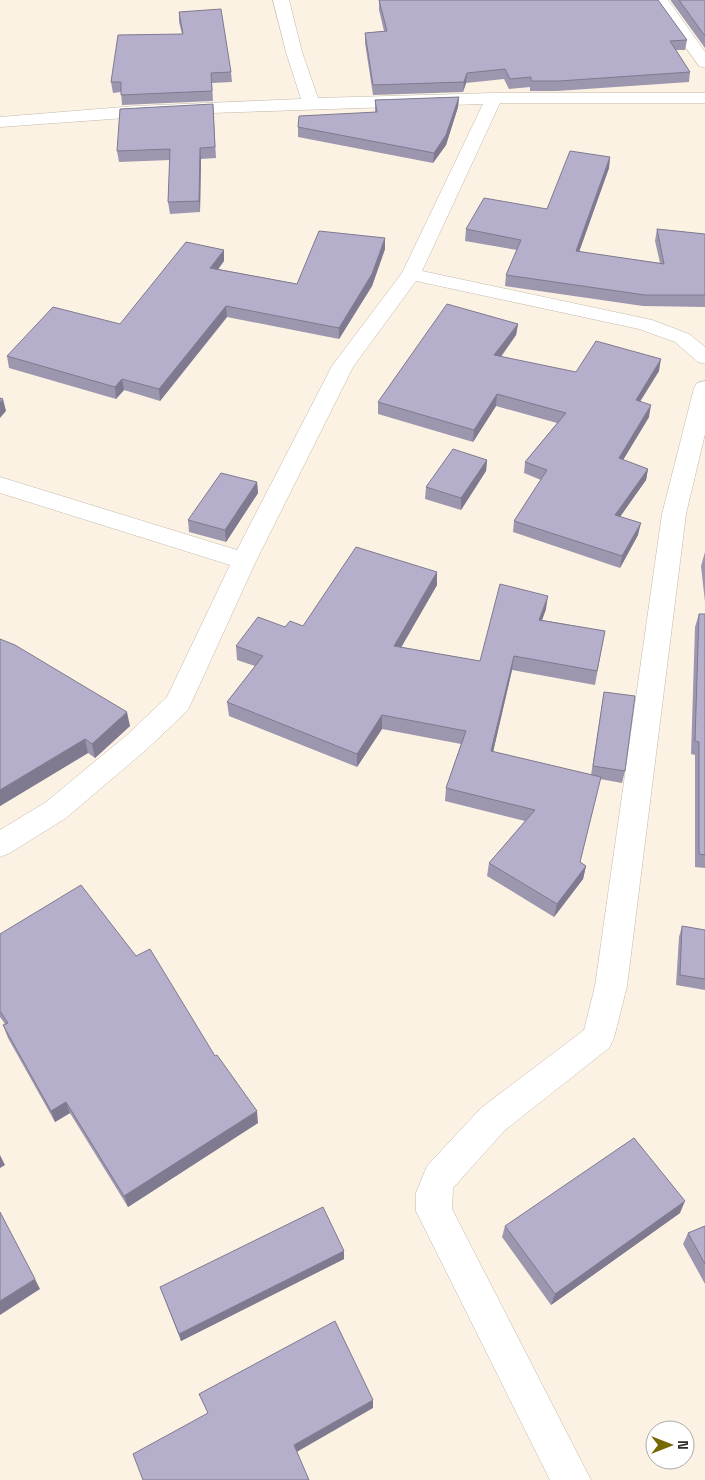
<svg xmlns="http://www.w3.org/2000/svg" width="705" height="1480" font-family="'Space Grotesk',sans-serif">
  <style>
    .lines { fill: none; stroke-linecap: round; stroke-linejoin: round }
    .minor-casing { stroke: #c2b9ab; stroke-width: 1 }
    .minor { fill: #fff; fill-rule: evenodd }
    .wall { fill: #9c96af }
    .shaded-wall { fill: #7f7a8f }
    .building { fill: #b5afcc; stroke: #7f7a8f }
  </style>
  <rect width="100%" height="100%" fill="#fcf2e4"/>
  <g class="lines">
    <defs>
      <path id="minor" d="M273 0H289L302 52 318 98 494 93H705V103H500L422 271 652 320 689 334 705 347V364L698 362 675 342 639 329 416 281 353 367 256 561 188 710 147 749 66 818 10 853 0 857V830L46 802 127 735 167 697 230 565 0 493V477L237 550 332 366 402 273 483 104 181 114 0 127V117L135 106 301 99 286 52Z
        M652 0H668L705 52V68L699 66Z
        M705 381V434L686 514 627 986 614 1038 609 1048 505 1130 453 1188 452 1209 591 1480H550L422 1223 416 1211V1193L427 1166 481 1108 584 1030 595 986 662 514 694 388 697 383Z"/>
    </defs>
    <use href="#minor" class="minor-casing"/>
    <use href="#minor" class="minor"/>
  </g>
  <path class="wall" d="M379 0 687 40 685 50H676L690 72 689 82 557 91H530V87L509 89 504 79 466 83 463 92 373 95 365 43V33L384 31 379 10Z
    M671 0H705V48L671 1Z
    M179 12 231 72 232 82 212 83 213 101 122 105 121 92 113 93 111 82 182 34 179 22Z
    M459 97 458 107 446 145 433 163 298 137V127L375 112V100Z
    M213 104 216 158 201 159 200 212 170 214 168 202 170 160 119 162 117 151Z
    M610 157 609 168 579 252 660 263 655 241 657 229 705 234V307L643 306 505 286 506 275 517 250 465 241 466 229 547 209Z
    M385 249 372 286 339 339 227 317 160 401 124 390 116 399 9 368 7 356 120 324 224 261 218 269 297 284Z
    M518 324 516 335 501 357 576 372 659 371 640 402 649 417 623 460 648 469 646 480 620 516 638 535 620 568 513 532 514 521 541 480 524 473 525 462 557 423 496 406 473 442 378 414V402Z
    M487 460 486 471 461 510 425 499 426 487Z
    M257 482 258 493 226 542 189 532 188 520Z
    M705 552V602L701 566Z
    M437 572V585L401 647 480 661 546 609 542 620 605 631 595 685 512 670 493 752 591 775 604 692 625 771 622 783 600 779 580 862 586 866 583 879 554 917 487 876 489 863 525 821 445 801 446 788 461 744 382 729 357 767 229 716 227 702 255 666 237 660 236 646 285 627 303 626Z
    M699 614H705V868L695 867V755L691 754 695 627Z
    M0 639 130 726 95 758 88 753 0 806Z
    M682 926 705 930V990L676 985 679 937Z
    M0 934 215 1056 258 1123 128 1207 70 1113 55 1122 8 1038 3 1025 5 1024 0 1017Z
    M680 1213 551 1305 502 1237 505 1226Z
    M705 1226V1284L683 1244 688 1233Z
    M344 1251V1259L181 1341 160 1287Z"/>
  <path class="shaded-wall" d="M467 73 466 83 463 92 464 82Z
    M459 97 458 107 446 145 433 163 434 153Z
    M200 148 201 159 200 212 199 201Z
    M610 157 609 168 575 263 576 251Z
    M385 238V249L372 286 339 339V328Z
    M224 250V261L211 279 210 268Z
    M226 306 227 317 160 401 159 389Z
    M518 324 516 335 493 367 494 355Z
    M661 359 659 371 633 412 636 400Z
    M122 379 124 390 116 399 115 387Z
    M497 394 496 406 473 442 474 430Z
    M3 399 6 411 0 418V403Z
    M651 405 649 417 617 470 619 458Z
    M487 460 486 471 461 510V498Z
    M648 469 646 480 613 527 615 515Z
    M257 482 258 493 226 542 225 530Z
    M641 523 638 535 620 568 622 556Z
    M437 572V585L394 660V646Z
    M548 596 546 609 537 634 539 620Z
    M514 656 512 670 490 765 491 751Z
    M127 712 130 726 95 758 92 744Z
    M382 715V729L357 767V754Z
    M85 739 88 753 0 806V790Z
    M586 866 583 879 554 917 557 904Z
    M66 1102 70 1113 55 1122 51 1111Z
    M257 1111 258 1123 128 1207 124 1196Z
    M0 1155 5 1165 0 1168Z
    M685 1201 680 1213 551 1305 555 1294Z
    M344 1251V1259L181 1341 179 1334Z
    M35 1279 40 1289 0 1315V1301Z
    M373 1400V1408L295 1453 294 1445Z"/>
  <path class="building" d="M379 0H658L687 40 670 41 690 72 559 81H531V77L510 79 505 69 467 73 464 82 373 85 365 33 387 31Z
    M679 0H705V36Z
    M221 9 231 72 211 73 212 91 121 95V82H111L118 35 183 34 179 12Z
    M459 97 446 135 434 153 298 127 299 116 377 112 375 100Z
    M213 104 215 147 200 148 199 201 168 202 170 149 117 151 120 109Z
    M570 151 610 157 576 251 664 264 657 229 705 234V295H645L506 275 521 240 466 229 484 198 547 209Z
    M319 231 385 238 372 274 339 328 226 306 159 389 122 379 115 387 7 356 53 307 120 324 186 242 224 250 210 268 297 284Z
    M447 304 518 324 494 355 576 372 596 341 661 359 636 400 651 405 619 458 648 469 615 515 641 523 622 556 514 521 547 470 525 462 566 413 497 394 474 430 378 402Z
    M0 398 3 399 0 403Z
    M453 449 487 460 461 498 426 487Z
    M221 473 257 482 225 530 188 520Z
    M356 547 437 572 394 646 480 661 500 584 548 596 539 620 605 631 597 671 514 656 491 751 601 777 580 862 586 866 557 904 489 863 535 810 446 788 466 731 382 715 357 754 227 702 263 656 236 646 258 617 285 627 290 621 303 626Z
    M699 614H705V855L699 854V742L695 741Z
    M0 639 15 645 127 712 92 744 85 739 0 790Z
    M604 692 635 696 625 771 593 766Z
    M81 885 136 956 150 949 215 1056 217 1055 257 1111 124 1196 66 1102 51 1111 3 1025 8 1023 0 1011V934Z
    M682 926 705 930V979L680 975Z
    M634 1138 685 1201 555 1294 505 1226Z
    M323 1207 344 1251 179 1334 160 1287Z
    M0 1212 35 1279 0 1301Z
    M705 1226V1264L688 1233Z
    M335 1321 373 1400 294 1445 309 1480H143L133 1454 208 1413 199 1394Z"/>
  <g transform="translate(670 1445) rotate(90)"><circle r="24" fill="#ffffff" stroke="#acaba9"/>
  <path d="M0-4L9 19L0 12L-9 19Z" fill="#766900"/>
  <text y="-8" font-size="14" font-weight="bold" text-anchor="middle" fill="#302c27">N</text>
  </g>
</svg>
